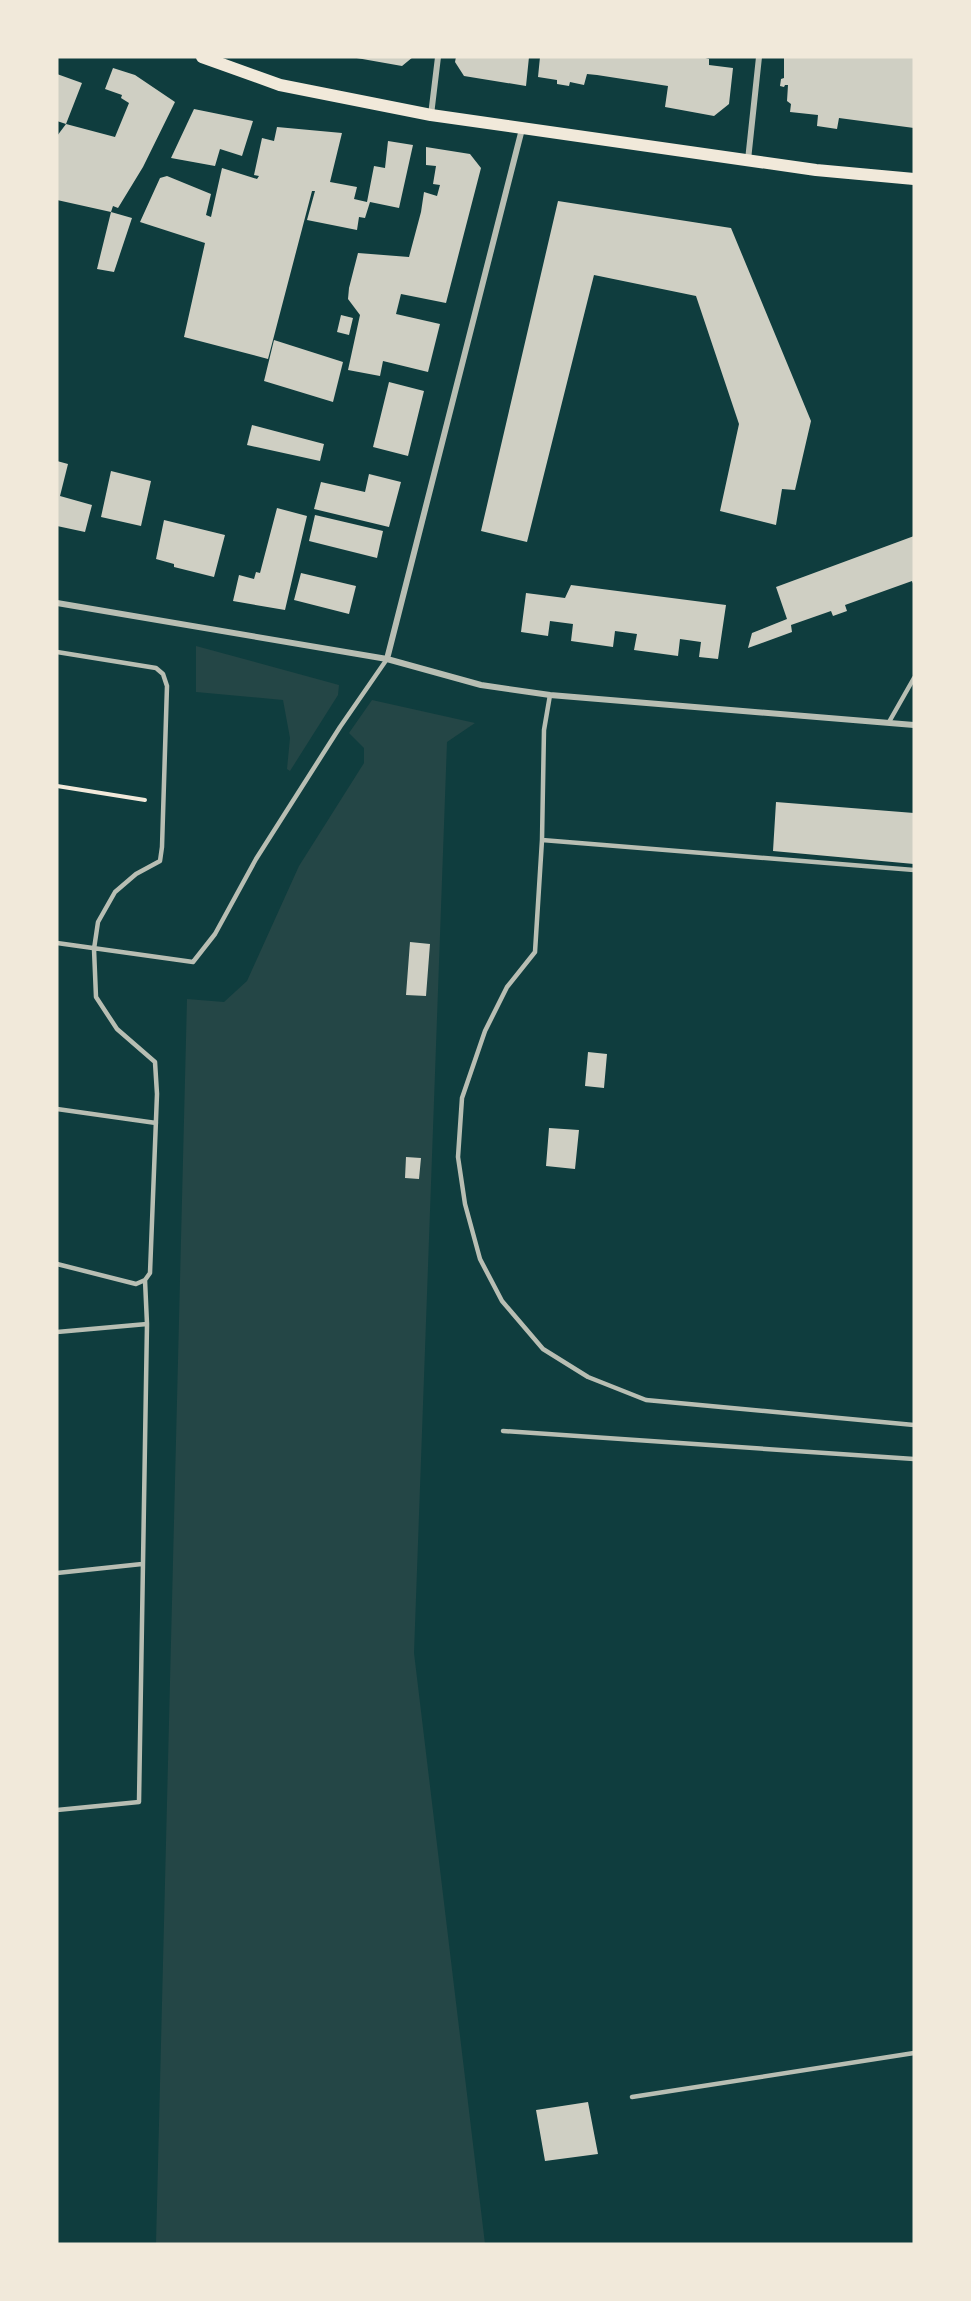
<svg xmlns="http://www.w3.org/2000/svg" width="971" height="2301" font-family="Barlow,sans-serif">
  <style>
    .green { fill: #244646 }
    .building { fill: #cfcfc3 }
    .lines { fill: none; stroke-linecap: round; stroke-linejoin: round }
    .path { stroke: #f1e9da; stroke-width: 4 }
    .service { stroke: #b8beb3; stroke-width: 4.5 }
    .minor { stroke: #b8beb3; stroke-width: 6 }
    .secondary { stroke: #f1e9da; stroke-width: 12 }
  </style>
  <rect width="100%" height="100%" fill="#0f3d3e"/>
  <path class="green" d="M196 646 339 685 338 695 290 771 287 769 290 738 283 700 196 692Z
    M372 700 475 723 447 742 414 1653 485 2244H156L187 999 224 1002 247 981 299 866 364 763V748L349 733Z"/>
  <path class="building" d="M351 57H413L402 66Z
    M456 57H529L526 86 464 76 455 62Z
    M540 57H702L709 59V65L733 68 729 104 714 116 665 107 668 86 597 75 587 74 584 85 570 82 569 86 557 84V80L538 77Z
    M784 57H914V128L839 118 837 129 817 126 818 115 790 112 791 104 787 101 788 85H785L784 87 780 86 781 79 784 78Z
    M113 68 135 75 175 102 143 167 118 208 113 206 111 212 132 218 114 272 97 269 111 212 57 200V136L66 124 115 137 129 103 121 98 122 95 105 89Z
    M57 74 82 83 66 124 57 121Z
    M194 109 253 121 242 156 220 149 215 166 171 158Z
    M277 127 342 133 330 182 357 187 354 199 367 202 374 166 385 168 388 141 413 145 399 208 370 202 365 218 359 217 357 230 307 220 315 191H312L268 359 184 337 205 243 140 222 160 178 167 176 211 194 206 215 211 217 222 168 257 179 259 176 254 175 262 138 274 141Z
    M426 147 470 154 481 168 446 303 401 294 396 314 440 324 428 372 383 361 380 376 348 370 360 315 348 299 349 288 358 253 409 257 421 212 424 192 437 196 440 185 433 184 436 166 426 165Z
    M558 201 731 228 811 421 795 490 782 489 776 525 720 511 739 424 696 296 594 275 527 542 481 531Z
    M341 315 353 318 349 335 337 332Z
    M274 340 343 362 333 402 264 381Z
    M389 382 424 391 408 456 373 447Z
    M252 425 324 444 320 461 247 445Z
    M57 461 68 464 60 496 92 505 85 532 57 526Z
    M111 471 151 481 141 526 101 517Z
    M369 474 401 482 389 527 314 509 321 482 365 492Z
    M277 508 307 516 285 610 233 601 239 575 254 579 256 572 260 573Z
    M315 515 383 531 377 558 309 541Z
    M164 520 225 535 214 577 174 567V564L156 559Z
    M914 536V586L912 581 845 605 847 611 833 616 831 611 791 625 792 632 748 648 752 633 787 619 776 587Z
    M301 573 356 586 349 614 294 600Z
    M571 585 726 605 718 659 699 657 701 642 680 639 678 656 634 650 637 634 615 631 613 647 571 641 573 624 550 621 548 636 521 632 526 593 565 598Z
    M776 802 914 813V864L773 851Z
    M410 942 430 944 426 996 406 995Z
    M588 1052 607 1054 604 1088 585 1086Z
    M549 1128 579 1130 575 1169 546 1166Z
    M406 1157 421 1158 419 1179 405 1178Z
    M588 2102 598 2154 545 2161 536 2110Z"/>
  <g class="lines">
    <path class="path" d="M57 786 145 800"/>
    <path class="service" d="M57 652 156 668 163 674 167 686 162 847 160 861 136 874 115 892 98 922 94 949 96 997 117 1029 155 1062 157 1094 150 1273 145 1280 136 1284 57 1264
      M550 695 544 730 542 840 914 870
      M889 722 914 678
      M542 840 535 952 507 987 485 1031 462 1098 458 1157 465 1204 480 1259 502 1301 543 1349 588 1377 646 1400 914 1425
      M57 943 193 962 215 934 256 859 340 727 387 659
      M57 1109 156 1123
      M57 1332 147 1324
      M503 1431 914 1459
      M57 1573 142 1564
      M57 1810 139 1802 147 1324 145 1280
      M632 2097 914 2053"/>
    <path class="minor" d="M431 115 438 57
      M748 160 759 57
      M57 603 387 659 481 685 550 695 914 725
      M387 659 522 129"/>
    <path class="secondary" d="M202 57 280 85 431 115 816 170 914 179"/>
  </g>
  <rect width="971" height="2301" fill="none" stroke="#f1e9da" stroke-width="117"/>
</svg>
